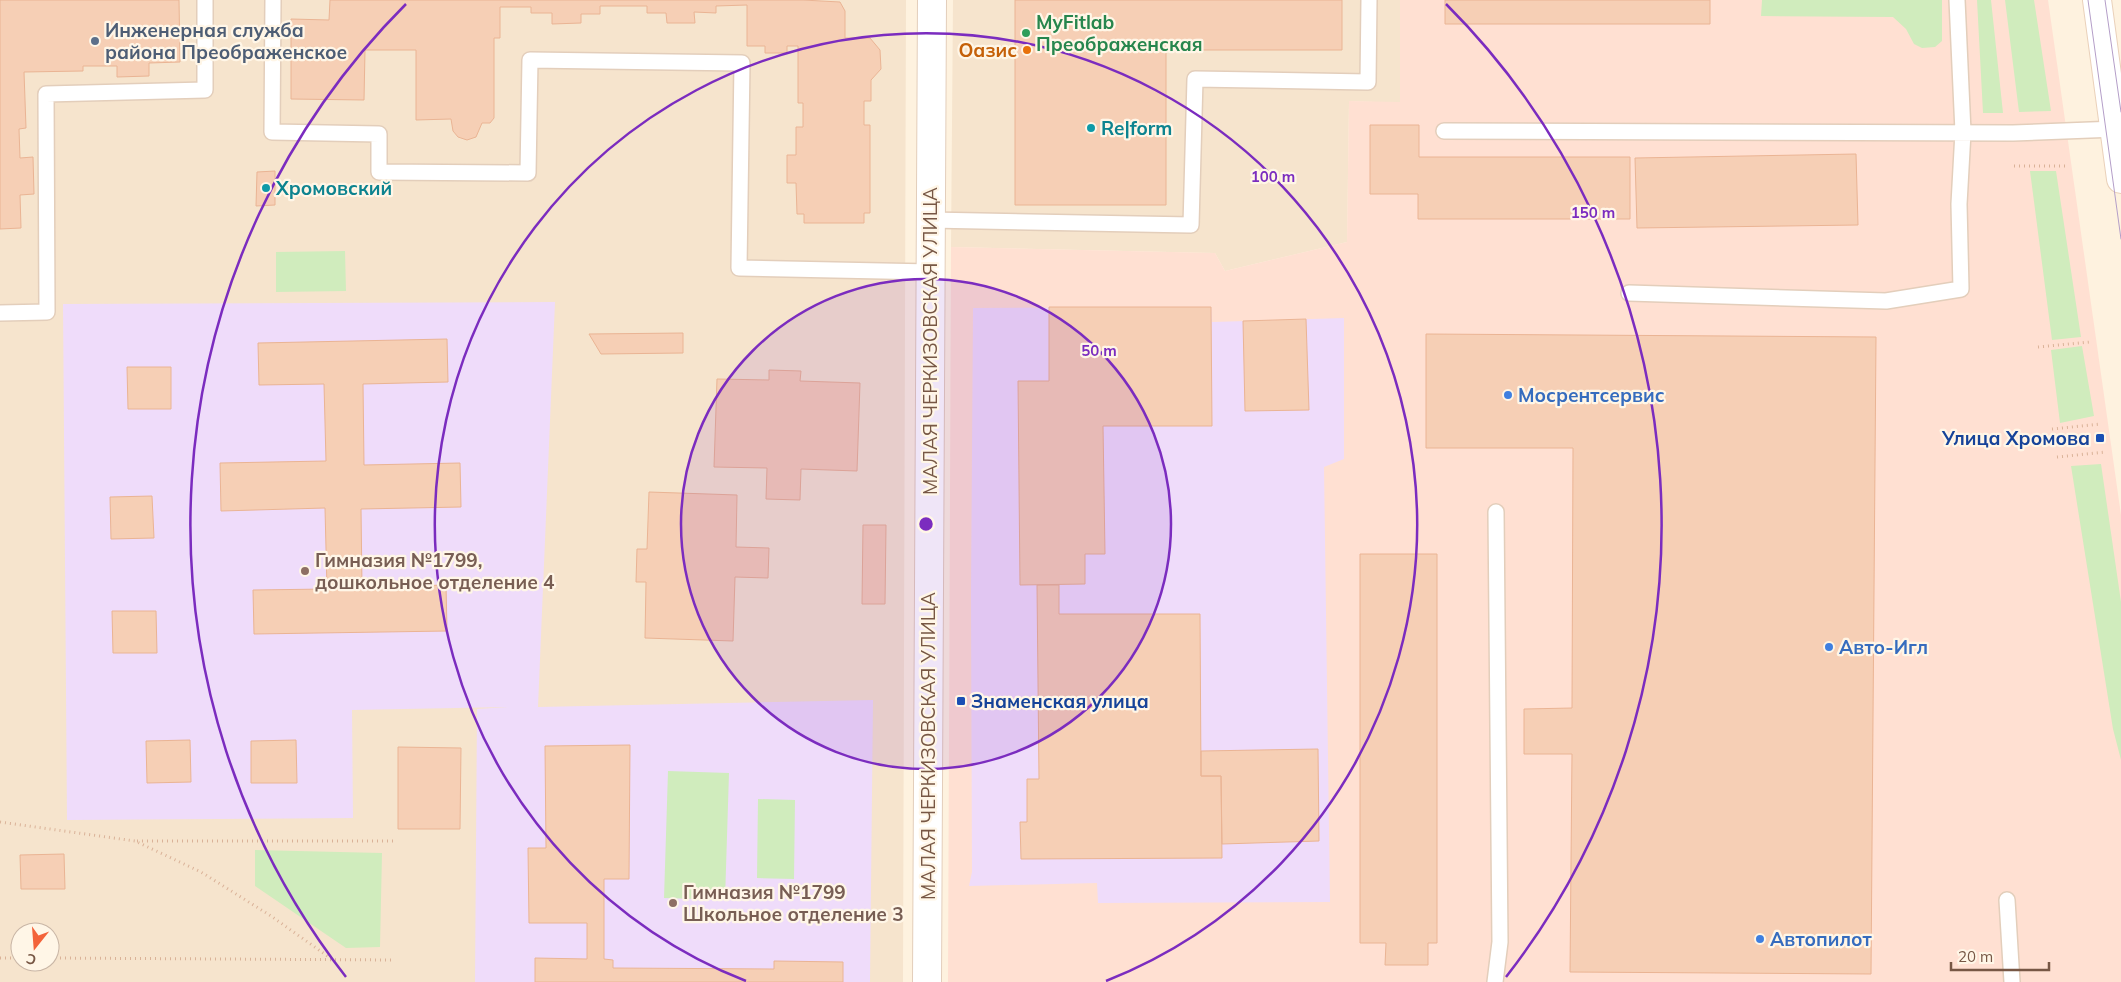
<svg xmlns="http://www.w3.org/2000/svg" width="2121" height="982" font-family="Mulish,sans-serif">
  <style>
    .residential { fill: #f6e4cd; fill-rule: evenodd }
    .commercial { fill: #ffe0d2 }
    .education { fill: #efdcfa }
    .green { fill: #d0ecbd }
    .building { fill: #f6cfb5; stroke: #eab494 }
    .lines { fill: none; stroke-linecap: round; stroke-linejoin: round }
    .service-casing { stroke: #e3cebb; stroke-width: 18 }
    .tertiary-casing { stroke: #e3cebb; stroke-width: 30 }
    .secondary-casing { stroke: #ead1ba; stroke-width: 30 }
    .path { stroke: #dab298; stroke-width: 3; stroke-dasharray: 1 4; stroke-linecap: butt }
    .service { stroke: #fff; stroke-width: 15 }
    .tertiary { stroke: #fff; stroke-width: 28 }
    .secondary { stroke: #fff; stroke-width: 28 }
    .tram { stroke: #b49ec8; stroke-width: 1 }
    .ring { fill: none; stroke: #7b2cbf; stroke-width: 2.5 }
    .leisure-dot { fill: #2e9e5b; stroke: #fff6e7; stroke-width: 2 }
    .service-dot { fill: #5c6f8a; stroke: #fff6e7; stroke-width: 2 }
    .food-dot { fill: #e8710a; stroke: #fff6e7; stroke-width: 2 }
    .culture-dot { fill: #0f9aa8; stroke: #fff6e7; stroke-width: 2 }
    .shop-dot { fill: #3f7fe0; stroke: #fff6e7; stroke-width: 2 }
    .transit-dot { fill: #1a4fb4; stroke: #fff6e7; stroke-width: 2 }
    .education-dot { fill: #8d6e63; stroke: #fff6e7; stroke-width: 2 }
    .labels { text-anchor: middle; stroke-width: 4.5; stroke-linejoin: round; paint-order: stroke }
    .leisure-label { font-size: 19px; font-weight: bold; fill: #27864d; stroke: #fff6e7; text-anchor: start }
    .service-label { font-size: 19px; font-weight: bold; fill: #4e5e75; stroke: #fff6e7; text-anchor: start }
    .food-label { font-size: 19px; font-weight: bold; fill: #c56008; stroke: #fff6e7; text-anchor: end }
    .culture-label { font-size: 19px; font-weight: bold; fill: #0d838f; stroke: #fff6e7; text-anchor: start }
    .street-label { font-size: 19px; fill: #775745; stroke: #fff6e7 }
    .shop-label { font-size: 19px; font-weight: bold; fill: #366cbe; stroke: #fff6e7; text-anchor: start }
    .transit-label { font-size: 19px; font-weight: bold; fill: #164399; stroke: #fff6e7; text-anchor: end }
    .education-label { font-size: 19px; font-weight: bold; fill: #785e54; stroke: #fff6e7; text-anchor: start }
    .centre { fill: #7b2cbf; stroke: #fff6e7; stroke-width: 2.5 }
    .ring-label { font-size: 15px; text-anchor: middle; font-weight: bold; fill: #7b2cbf; stroke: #fff6e7; stroke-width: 4.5; stroke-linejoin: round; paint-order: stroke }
  </style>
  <rect width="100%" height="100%" fill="#fef2df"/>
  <path class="residential" d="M0 0H906L903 982H0ZM20 932H50V962H20Z
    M953 0H1400V103L1349 101 1347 242 1225 271 1215 253 951 247Z"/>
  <path class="commercial" d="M1400 0H2048L2121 515V982H948L951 247 1215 253 1225 271 1347 242 1349 101 1400 102Z"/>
  <path class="education" d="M555 302 538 707 873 700 870 982H475L477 709 508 707 352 710 353 818 67 820 63 304Z
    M1211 307 1212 322 1344 318V459L1324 467 1330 902 1098 903 1097 883 969 886 972 872 971 596 973 308Z"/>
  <path class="green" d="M1762 0H1942V41L1935 47 1922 48 1914 44 1906 29 1893 17 1761 16Z
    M1977 0H1991L2003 113H1983Z
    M2005 0H2034L2051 111 2019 112Z
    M2030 171H2056L2081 337 2052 340Z
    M345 251 346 291 276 292V252Z
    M2082 346 2094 416 2060 423 2051 350Z
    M2101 464 2121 602V760L2113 729 2071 466Z
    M668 771 729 773 725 900 664 898Z
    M758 799 795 800 794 879 757 878Z
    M255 850 382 853 380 947 346 948 255 886Z"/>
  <path class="building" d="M0 0H179L180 62 149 63V76L117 77V66H83V71L24 72 26 128 19 129 20 158 33 157 34 194 20 195 21 228 0 229Z
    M330 0H803L840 2 845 11V38H870L880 50 881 69 871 80V101H864V125H870V213H864V223H804V214H797L796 183H787V155H796V127H803V103H798V46H787V53H765V46H747V5L716 6V13L694 12 695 23H667L666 13H647V6H600V14H581V23L552 24V13H531V7H500V38H494V118L490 123H482L476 137 467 140 458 137 453 131 451 119 416 120V50H365L364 100 291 99V19L329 20Z
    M1015 0H1342V50H1166V205H1015Z
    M1445 0H1710V24H1445Z
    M1370 125H1419V157H1630V219H1418V194H1370Z
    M1856 154 1858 225 1637 228 1635 158Z
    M275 171V205L256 206 257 172Z
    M1049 307H1211L1212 426H1103L1105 554H1085V584L1020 585 1018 381H1049Z
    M1306 319 1309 410 1245 411 1243 321Z
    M683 333V353L601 354 589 334Z
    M1426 334 1876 337 1871 974 1570 972 1572 754H1524V709L1572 708 1573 448H1426Z
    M447 339 448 382 363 384 364 465 460 463 461 507 361 509 362 587 446 585 447 631 254 634 253 590 327 589 325 508 221 511 220 463 326 461 324 384 259 385 258 343Z
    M127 367H171V409H128Z
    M769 370 801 371 800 381 860 383 857 471 801 469 800 500 766 499 767 468 714 467 717 379 769 380Z
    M649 492 737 495 736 547 769 548 768 578 735 577 733 641 645 638 646 582H636L637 549H647Z
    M152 496 154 538 111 539 110 497Z
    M863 525H886L885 604H862Z
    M1360 554H1437V943H1428V965H1385L1386 943H1360Z
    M1037 585H1059V614H1200L1201 776H1221L1222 858 1021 859 1020 822H1027V779H1039Z
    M112 611H156L157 653H113Z
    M190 740 191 782 147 783 146 741Z
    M296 740 297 783H251V741Z
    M630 745 629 879H604V959L613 960V968L774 969V961L843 962V982H535V958L587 959V923H529L528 848H546L545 746Z
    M398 747 461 748 460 829H398Z
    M1318 749 1319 841 1222 844 1221 776H1201V751Z
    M64 854 65 889H21L20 855Z"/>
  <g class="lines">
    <defs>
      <path id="service" d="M273 0 272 132 379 134V172L528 173 530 60 742 63 739 268 931 272
        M1444 131 2013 133 2116 129
        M930 220 1191 225 1195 79 1368 82 1369 0
        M1629 293 1886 301 1961 289 1959 204 1963 132 1957 0
        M0 313 47 312 46 94 205 90V0
        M2007 900 2012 982
        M1495 982 1500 942 1496 512"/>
      <path id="tertiary" d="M927 982 932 0"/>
      <path id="secondary" d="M2097 0 2121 179"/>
    </defs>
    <use href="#service" class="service-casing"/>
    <use href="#tertiary" class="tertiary-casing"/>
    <use href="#secondary" class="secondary-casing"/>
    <path class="path" d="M2014 166H2065
      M2038 347 2090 342
      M2052 429 2101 424
      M2057 457 2106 452
      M0 822 135 841 201 872 271 916 333 960
      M137 841H393
      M0 958H20
      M50 958 394 960"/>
    <use href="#service" class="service"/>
    <use href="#tertiary" class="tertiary"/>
    <use href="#secondary" class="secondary"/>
    <path class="tram" d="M2088 0 2121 239
      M2105 0 2121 112"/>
  </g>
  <circle cx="926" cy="524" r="245" fill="#7b2cbf" fill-opacity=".12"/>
  <g class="ring">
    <circle cx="926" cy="524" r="245"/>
    <path d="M746 981A491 491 0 1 1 1106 981"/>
    <path d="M346 977A736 736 0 0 1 406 4M1446 4A736 736 0 0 1 1506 977"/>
  </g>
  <circle class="leisure-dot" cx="1026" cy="33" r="5"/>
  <circle class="service-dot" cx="95" cy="41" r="5"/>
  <circle class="food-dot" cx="1027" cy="50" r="5"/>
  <g class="culture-dot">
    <circle cx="1091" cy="128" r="5"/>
    <circle cx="266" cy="188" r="5"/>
  </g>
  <g class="shop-dot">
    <circle cx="1508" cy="395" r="5"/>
    <circle cx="1829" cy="647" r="5"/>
    <circle cx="1760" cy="939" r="5"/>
  </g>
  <g class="transit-dot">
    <rect x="2095" y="433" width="10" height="10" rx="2.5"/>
    <rect x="956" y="696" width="10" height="10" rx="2.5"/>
  </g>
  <g class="education-dot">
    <circle cx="305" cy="571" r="5"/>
    <circle cx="673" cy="903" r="5"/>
  </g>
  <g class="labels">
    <g class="leisure-label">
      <text x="1036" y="29">MyFitlab<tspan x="1036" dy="22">Преображенская</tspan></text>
    </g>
    <g class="service-label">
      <text x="105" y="37">Инженерная служба<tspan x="105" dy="22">района Преображенское</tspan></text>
    </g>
    <g class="food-label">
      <text x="1017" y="57">Оазис</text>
    </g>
    <g class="culture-label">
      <text x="1101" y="135">Re|form</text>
      <text x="276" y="195">Хромовский</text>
    </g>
    <g class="street-label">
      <text transform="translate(930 341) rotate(-90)" y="7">МАЛАЯ ЧЕРКИЗОВСКАЯ УЛИЦА</text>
      <text transform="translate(928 746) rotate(-90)" y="7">МАЛАЯ ЧЕРКИЗОВСКАЯ УЛИЦА</text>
    </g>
    <g class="shop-label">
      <text x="1518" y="402">Мосрентсервис</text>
      <text x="1839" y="654">Авто-Игл</text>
      <text x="1770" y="946">Автопилот</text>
    </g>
    <g class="transit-label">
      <text x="2090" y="445">Улица Хромова</text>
      <text x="971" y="708" text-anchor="start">Знаменская улица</text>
    </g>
    <g class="education-label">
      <text x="315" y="567">Гимназия №1799,<tspan x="315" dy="22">дошкольное отделение 4</tspan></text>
      <text x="683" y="899">Гимназия №1799<tspan x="683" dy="22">Школьное отделение 3</tspan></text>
    </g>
  </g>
  <circle cx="926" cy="524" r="8" class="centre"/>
  <g class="ring-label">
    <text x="1273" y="182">100 m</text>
    <text x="1593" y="218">150 m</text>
    <text x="1099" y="356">50 m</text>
  </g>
  <g transform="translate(35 947) rotate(197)"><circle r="24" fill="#fff6e7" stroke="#c9b6a6"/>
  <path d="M0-4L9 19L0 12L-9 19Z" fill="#f3633a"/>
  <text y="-8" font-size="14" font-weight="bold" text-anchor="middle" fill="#775745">С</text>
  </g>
  <path d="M1951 962v8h98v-8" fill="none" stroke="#775745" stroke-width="2.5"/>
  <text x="1958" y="962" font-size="15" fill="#775745" stroke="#fff6e7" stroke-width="4" paint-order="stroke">20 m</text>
</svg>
